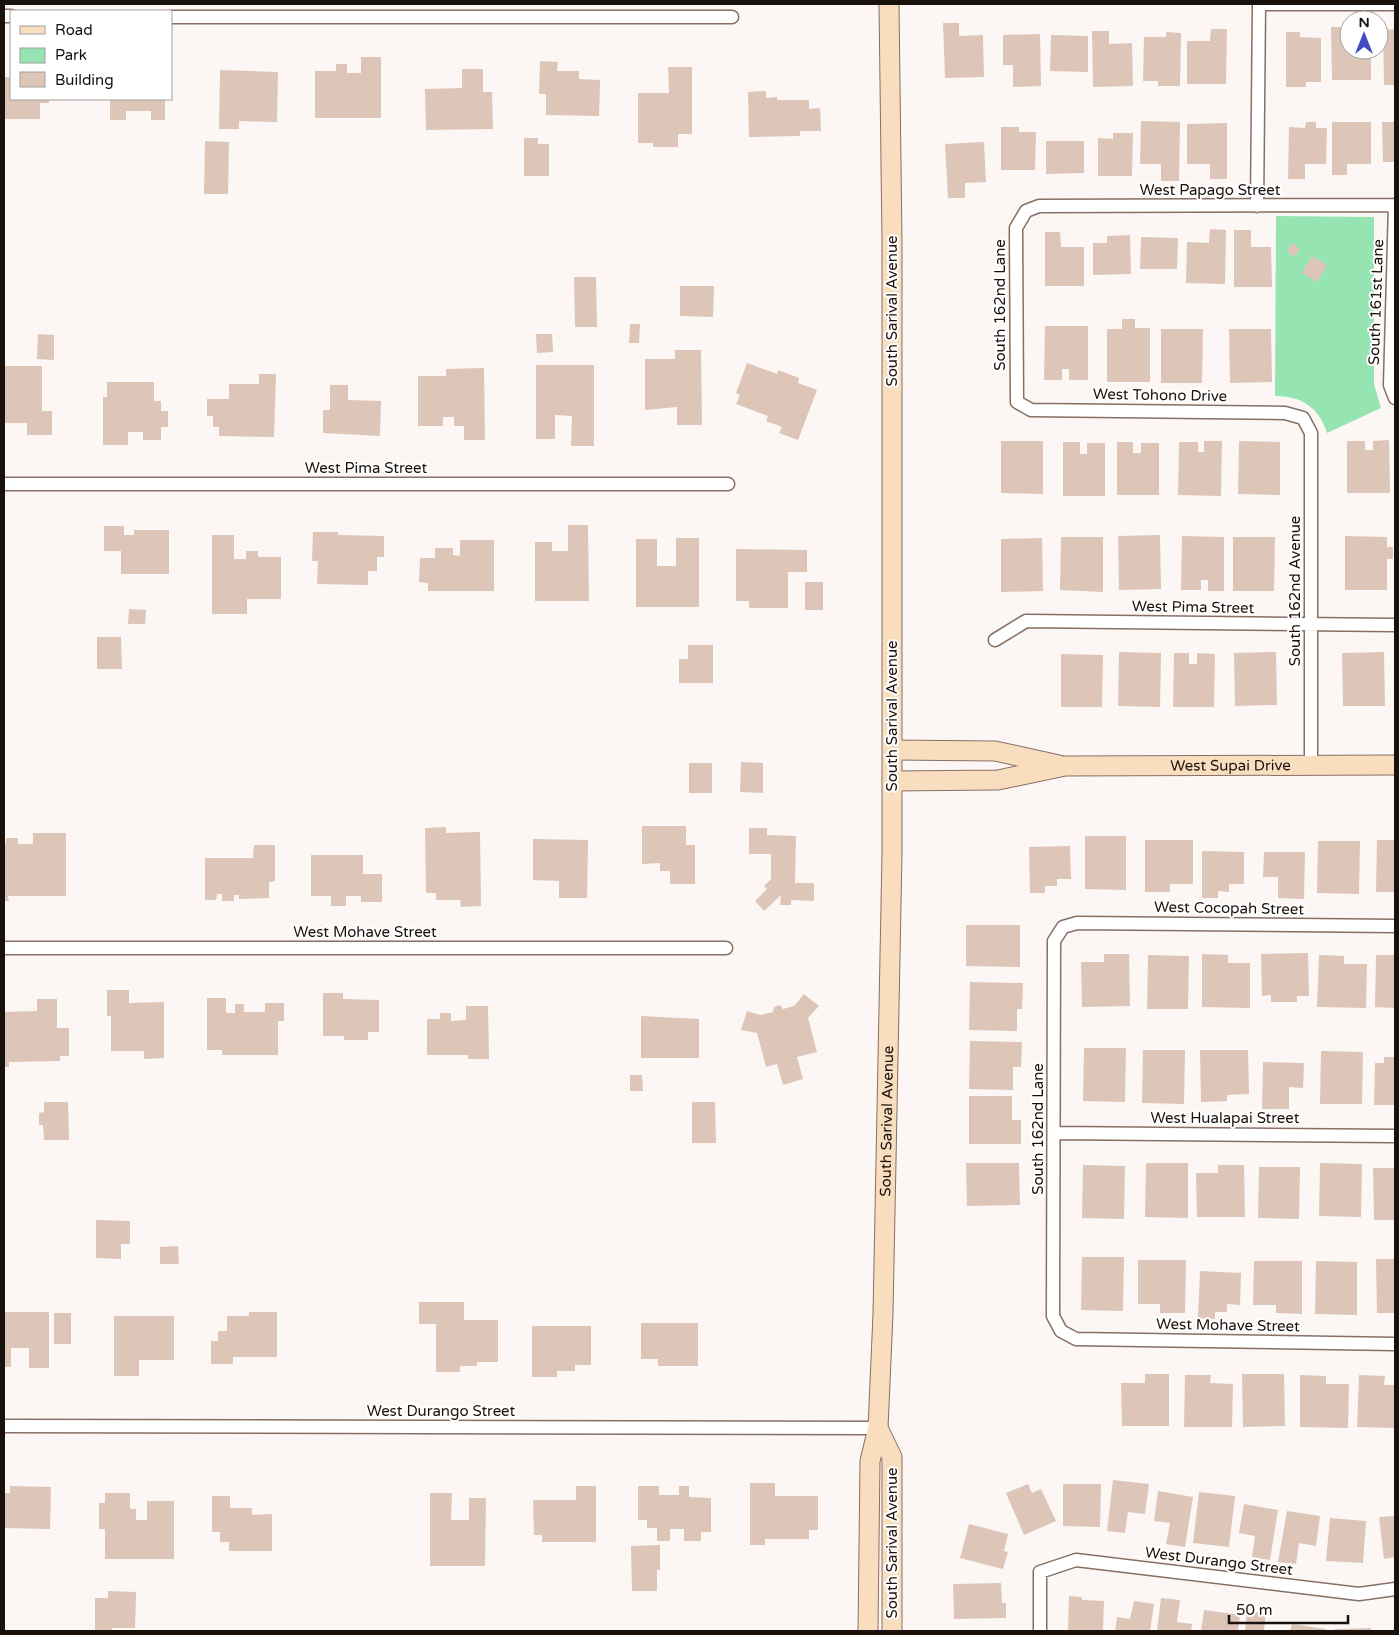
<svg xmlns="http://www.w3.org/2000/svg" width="1399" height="1635" font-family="'Varela Round',sans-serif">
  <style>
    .green { fill: #95e4b2 }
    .building { fill: #ddc5b8 }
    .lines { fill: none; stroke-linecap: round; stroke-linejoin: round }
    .street-casing { stroke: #867064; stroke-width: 15 }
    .secondary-casing { stroke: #867064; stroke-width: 21 }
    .street { stroke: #fff; stroke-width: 12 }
    .secondary { stroke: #f9ddbf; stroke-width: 19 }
    .labels { text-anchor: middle; stroke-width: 4; stroke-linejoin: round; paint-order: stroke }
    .street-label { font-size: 15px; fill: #19110c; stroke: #fff }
  </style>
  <rect width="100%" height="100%" fill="#fcf7f4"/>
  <path class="green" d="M1276 216 1374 217V384L1381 408 1327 433C1319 407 1301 396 1275 396Z"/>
  <path class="building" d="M943 23H959V36L983 35 984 77 945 78Z
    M1331 27H1348L1349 50H1371V80H1332Z
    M1211 29H1227L1226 84H1187V41H1210Z
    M1395 29V85H1384L1383 30Z
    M1092 31H1109V44L1132 43 1133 86 1093 87Z
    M1166 32 1181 33 1180 86H1158V81H1143L1144 37H1166Z
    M1286 32H1300V37L1321 38V82H1306V87H1286Z
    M1040 34 1041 86 1013 87V65H1003V35Z
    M1051 35 1088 36V72L1050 71Z
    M361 57H381V118H315V71H336V64H347V73H361Z
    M540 61 558 62 557 71H579V79L600 80 599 116 546 115V94H539Z
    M668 67H692V134H678V147H653V143H638V93H669Z
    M462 69H483V92H492L493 129 426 130 425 89 462 88Z
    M220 70 278 72 277 122 239 121V129H219Z
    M4 77H11V99H49V103H40V119H4Z
    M766 91V98L777 97V100H809V109L820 108 821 131H800V136L749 137 748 92Z
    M110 99H165V120H151V111H126V120H110Z
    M1141 121 1180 122 1179 181H1161V164H1140Z
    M1306 122H1316V128H1327L1326 164H1305V179H1288L1289 127 1305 128Z
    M1332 122H1371V164H1347V175H1332Z
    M1382 122H1395V162H1383Z
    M1227 123V179H1210V164H1187V124Z
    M1001 127H1019V132H1036L1035 170H1001Z
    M1113 133H1133L1132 176H1098V138L1113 139Z
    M524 138H538V144H549V176H524Z
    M205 141 229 142 228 194H204Z
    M1046 141H1084V173L1046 174Z
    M984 142 986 182 965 183V198H948L945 144Z
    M1210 229 1226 230 1225 284 1186 283 1187 242 1209 243Z
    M1234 230H1251V247H1271L1272 287H1234Z
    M1045 232H1060L1061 247H1084V286H1045Z
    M1130 235 1131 274 1093 275V243H1107V236Z
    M1141 237 1178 238 1177 269H1140Z
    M1292 243 1300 249 1294 257 1287 251Z
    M1312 256 1327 265 1317 282 1302 273Z
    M574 277H596L597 327H575Z
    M680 286H714L713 317 680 316Z
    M1122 319H1135V328H1150V382H1107V329H1122Z
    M630 324H640L639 343H629Z
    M1045 326H1088V380H1069V369H1062V380H1044Z
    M1161 329H1203L1202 383H1161Z
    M1229 329H1271L1272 382 1230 383Z
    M38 334 54 335V360L37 359Z
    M536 334H552L553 352 537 353Z
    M675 350H701L702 425H677V407L645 410V359H675Z
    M747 363 777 374 778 370 799 378 798 383 817 390 798 440 779 433 782 427 766 421 768 416 736 404 740 395 736 393Z
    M536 365H594V446H571L572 416 555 415V439H536Z
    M4 366H42V411H52V435H27V423H4Z
    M484 368 485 440H464V426H454V417H443V426H418V376H446V369Z
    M259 374H276L274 437 219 436V427H213V416H207V399H229V384H259Z
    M107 382H154V401H161V411H168V427H161V440H143V432H128V445H103V397H107Z
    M330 385H348V400L381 401 380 436 323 433V410H330Z
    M1389 440 1390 493H1347V441H1365V450H1373V441Z
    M1001 441H1043V494L1001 493Z
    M1204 441H1222L1221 496 1178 495 1179 442H1198V452H1204Z
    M1239 441 1280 442V495L1238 494Z
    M1063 442H1080V454H1087V443H1105V496H1063Z
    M1117 442H1133V453H1141V443H1159V495H1117Z
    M568 525H588L589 601H535V542H552V551H568Z
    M104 526H124V535H134V530H169V574H121V551H104Z
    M313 532H338V535L384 536V557H377V571H368V585L317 584 318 561H312Z
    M212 535H234V559H246V551H258V557H281V599H247V614H212Z
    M1160 535 1161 589 1119 590 1118 536Z
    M1182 536 1224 537V591H1208V580H1201V590H1181Z
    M1345 536 1387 537V547H1393V559H1387V590H1345Z
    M1061 537H1103V592L1060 590Z
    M1233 537H1275L1274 591H1233Z
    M676 538H699V607H636V539H657V566H676Z
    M1042 538 1043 591 1001 592V539Z
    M460 540H494V591H428V583L419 582 420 558H435V548H453V555L460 556Z
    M736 549 807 550V572H788V608H749V601H736Z
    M805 582H823V610H805Z
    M129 609 146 610 145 624H128Z
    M97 637H121L122 669H97Z
    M688 645H713V683H679V659H688Z
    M1119 652 1161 653 1160 707 1118 706Z
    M1276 652 1277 705 1235 706 1234 653Z
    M1384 652 1385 706H1343L1342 653Z
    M1174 653H1189V664H1197V653L1215 654 1214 707H1173Z
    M1061 654 1103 655 1102 707H1061Z
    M741 762 763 763V793L740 792Z
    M689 763H712V793H689Z
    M642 826H686V845H695V884H670V871H660V863L642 864Z
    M446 827V833L480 832 481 906 461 907 460 900H436V893H426L425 828Z
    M749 828H767V835L796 836 795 883H814V901L791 900V905H780L781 895 764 911 755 901 767 889 764 886 771 879V854H749Z
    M33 833H66V896H8L9 901H4V844H6V838H18V844H33Z
    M1085 836H1126V890L1085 889Z
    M533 839 588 840 587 898H559V881L533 880Z
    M1145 840H1193V884H1170V892H1145Z
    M1377 840H1395V892H1376Z
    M1318 841H1360L1359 894 1317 893Z
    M254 845H275V881L269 882V898L239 899V895H234V901H222V894H217L216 900H205V858H253Z
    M1070 846 1071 879H1057V886H1045V893H1030L1029 847Z
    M1202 851 1244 852V884H1229V892L1218 891V898H1202Z
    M1264 852H1305L1304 899 1278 898V877H1263Z
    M311 855H363V874H382V902H361V896H346V906H331V896H311Z
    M966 925H1020V967L966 966Z
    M1308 953 1309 996H1297V1002H1271V995L1262 996 1261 954Z
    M1104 954H1129L1130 1006 1082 1007 1081 962H1104Z
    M1202 954 1228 955V963H1250V1008L1202 1007Z
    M1148 955 1189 956 1188 1009H1147Z
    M1319 955 1344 956V964H1367L1366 1008 1317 1007Z
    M1376 955H1395V1008L1375 1007Z
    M970 982 1023 983 1022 1009H1017V1031L969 1030Z
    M107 990H129V1003L164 1002V1058L144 1059V1051H111V1016H107Z
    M323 993H343V999L379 1000V1032H368V1040H344V1036H323Z
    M804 994 819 1006 808 1018 817 1052 797 1057 803 1079 783 1085 777 1064 766 1067 757 1033 741 1030 747 1011 761 1015 773 1012 774 1007 780 1005 783 1009 794 1006Z
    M207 998H226V1013H235V1004H244V1012H265V1003H284V1021H278V1055H222V1050H207Z
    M37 999H57V1028H69V1056H60V1061L9 1062V1067H4V1012L37 1011Z
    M466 1006H488L489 1059H468V1055H427V1019H440V1013H451V1021L466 1020Z
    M641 1016 699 1019V1058H641Z
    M970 1041 1022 1042 1021 1067H1013V1090L969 1089Z
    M1084 1048H1126L1125 1102 1083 1101Z
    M1143 1050H1185L1184 1104 1142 1103Z
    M1200 1050H1248L1249 1094 1227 1095V1101L1201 1102Z
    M1321 1051 1363 1052 1362 1104H1320Z
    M1384 1057H1395V1105H1374L1375 1063H1384Z
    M1263 1062 1304 1063 1303 1088 1289 1087V1109H1262Z
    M630 1075H642L643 1091H630Z
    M969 1096H1012V1120H1021V1144H969Z
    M44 1102H68L69 1140H44L43 1125H39V1113L44 1112Z
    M692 1102H715L716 1143H692Z
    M966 1163H1019L1020 1205 967 1206Z
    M1146 1163H1188V1218L1145 1217Z
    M1320 1163 1362 1164 1361 1217 1319 1216Z
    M1083 1165 1125 1166 1124 1219 1082 1218Z
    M1218 1165H1244L1245 1217H1197L1196 1173H1218Z
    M1259 1167H1300L1299 1219 1258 1218Z
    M1373 1168H1395V1220H1374Z
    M96 1220 130 1221V1244H121V1259L96 1258Z
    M178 1246 179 1264H160V1247Z
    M1082 1257H1124L1123 1311 1081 1310Z
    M1376 1259H1395V1313H1377Z
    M1138 1260H1186L1185 1313H1160V1304H1138Z
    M1254 1261H1302V1314L1276 1313V1305H1253Z
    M1316 1261 1357 1262V1315L1315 1314Z
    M1200 1271 1241 1273 1240 1305 1227 1304V1312H1215V1319L1198 1318Z
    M419 1302H464V1320H498V1362H477V1366H460V1372H436V1324H419Z
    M4 1312H49V1368H29V1348H11V1367H4Z
    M249 1312H277V1357H233V1364H211V1341H218V1331H227V1316H249Z
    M54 1313H71V1344H54Z
    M114 1316H174V1360H139V1376H114Z
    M641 1323H698V1366H658V1359H641Z
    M532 1326H591V1365H575V1371H557V1377H532Z
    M1145 1374H1169V1426H1122L1121 1383H1145Z
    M1242 1374H1284L1285 1426 1243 1427Z
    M1185 1375H1211L1210 1383 1233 1384 1232 1427H1184Z
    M1300 1375 1326 1376V1384H1349L1348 1428 1300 1427Z
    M1359 1375 1385 1376 1384 1385H1395V1428L1357 1427Z
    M1113 1480 1149 1484 1145 1514 1128 1512 1125 1533 1107 1531Z
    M750 1483H775V1496H818V1530H809V1539H765V1545H750Z
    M1028 1484 1032 1493 1041 1489 1056 1521 1024 1535 1006 1493Z
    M1063 1484H1101L1100 1527 1063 1526Z
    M10 1486 51 1487 50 1529 4 1528V1493H10Z
    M576 1486H596V1542H542V1535H534L533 1500H576Z
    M638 1486H659V1495H679V1486H689V1497L711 1498V1532H701V1541H684V1529H670V1541H657V1528H647V1520H638Z
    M1158 1491 1193 1497 1185 1547 1166 1544 1170 1523 1154 1521Z
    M1199 1492 1235 1496 1229 1547 1193 1543Z
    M105 1493H130V1509H136V1520H147V1501H174V1559H105V1529H99V1503H105Z
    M430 1493H452L451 1520H469V1498H486L485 1566H430Z
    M212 1496H230V1508H252V1515L272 1514V1551H229V1542H220V1532H212Z
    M1244 1504 1278 1510 1270 1560 1252 1557 1255 1536 1239 1533Z
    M1287 1511 1320 1516 1316 1546 1299 1543 1296 1564 1278 1562Z
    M1395 1516V1557L1384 1559 1379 1517Z
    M1330 1518 1366 1521 1363 1563 1326 1561Z
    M969 1524 1008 1534 1004 1551 1008 1552 1003 1569 960 1558Z
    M660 1545V1570H657V1591H632L631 1546Z
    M1001 1583 1002 1603H1006V1618L954 1619 953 1584Z
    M108 1591 136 1592 135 1628H112V1631H95V1598H108Z
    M1069 1596 1082 1597V1600L1104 1601 1103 1631H1068Z
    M1161 1598 1180 1600 1177 1622 1192 1624 1191 1631H1157Z
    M1134 1601 1154 1604 1150 1631H1115L1117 1617 1130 1619Z
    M1204 1610 1240 1615 1238 1631H1201Z
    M1247 1611 1266 1613 1264 1631H1245Z
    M1292 1624 1326 1629V1631H1290Z
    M1371 1628V1631H1335V1629Z"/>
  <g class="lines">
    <defs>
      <path id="street" d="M1259 4H1395
        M4 16H11
        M171 17H732
        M1395 205 1390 385 1395 398
        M1257 206 1259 4
        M4 484H728
        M995 640 1026 621 1395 625
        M1311 765V433L1303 418 1285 413 1031 410 1017 402 1016 228 1026 211 1039 206 1395 205
        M1395 926 1077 923 1063 927 1054 941 1053 1316 1061 1331 1076 1339 1395 1344
        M4 948H726
        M1055 1133 1395 1136
        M4 1426 878 1428
        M1040 1631V1572L1076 1560 1359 1594 1395 1589"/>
      <g id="secondary">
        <path d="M893 750 995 751 1059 765"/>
        <path id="s1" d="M892 781 998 780 1065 766 1395 765"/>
        <path d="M878 1428 892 1457V1631"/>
        <path id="s2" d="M868 1631 870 1461 878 1428 883 1314 892 854V242L889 4"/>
      </g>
    </defs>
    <use href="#street" class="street-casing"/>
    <use href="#secondary" class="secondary-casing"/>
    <use href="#street" class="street"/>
    <use href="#secondary" class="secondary"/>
  </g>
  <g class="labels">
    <g class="street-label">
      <text x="1210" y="195">West Papago Street</text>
      <text transform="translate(1376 302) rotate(-88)" y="5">South 161st Lane</text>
      <text transform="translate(1000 305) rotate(-90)" y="5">South 162nd Lane</text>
      <text transform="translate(892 311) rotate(-90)" y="5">South Sarival Avenue</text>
      <text transform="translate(1160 395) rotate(1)" y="5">West Tohono Drive</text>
      <text x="366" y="473">West Pima Street</text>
      <text transform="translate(1295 591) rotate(-90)" y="5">South 162nd Avenue</text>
      <text transform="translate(1193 607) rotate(1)" y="5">West Pima Street</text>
      <text transform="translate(892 716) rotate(-90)" y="5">South Sarival Avenue</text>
      <text dy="5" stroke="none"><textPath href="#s1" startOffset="340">West Supai Drive</textPath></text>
      <text transform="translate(1229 908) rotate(1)" y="5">West Cocopah Street</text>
      <text x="365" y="937">West Mohave Street</text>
      <text x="1225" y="1123">West Hualapai Street</text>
      <text dy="5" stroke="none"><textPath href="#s2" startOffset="511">South Sarival Avenue</textPath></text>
      <text transform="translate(1038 1129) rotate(-90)" y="5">South 162nd Lane</text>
      <text transform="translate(1228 1325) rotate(1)" y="5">West Mohave Street</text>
      <text x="441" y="1416">West Durango Street</text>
      <text transform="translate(892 1543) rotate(-90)" y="5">South Sarival Avenue</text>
      <text transform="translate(1219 1561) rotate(7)" y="5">West Durango Street</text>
    </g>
  </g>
  <rect width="1399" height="1635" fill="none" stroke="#19110c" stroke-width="10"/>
  <rect x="10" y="10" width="162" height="90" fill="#ffffff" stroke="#a3a09e"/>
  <rect x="20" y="26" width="25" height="8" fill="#f9ddbf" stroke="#a3a09e"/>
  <text x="55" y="35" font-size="15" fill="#19110c">Road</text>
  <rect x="20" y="48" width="25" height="15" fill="#95e4b2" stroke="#a3a09e"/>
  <text x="55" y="60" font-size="15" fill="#19110c">Park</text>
  <rect x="20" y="72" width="25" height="15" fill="#ddc5b8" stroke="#a3a09e"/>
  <text x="55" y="85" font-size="15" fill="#19110c">Building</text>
  <g transform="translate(1364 35)"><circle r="24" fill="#ffffff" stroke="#a3a09e"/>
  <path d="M0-4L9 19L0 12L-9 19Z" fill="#404cc0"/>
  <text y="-8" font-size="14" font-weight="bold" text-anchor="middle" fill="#19110c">N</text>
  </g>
  <path d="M1229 1615v8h119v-8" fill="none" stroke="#19110c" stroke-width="2.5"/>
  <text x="1236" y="1615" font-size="15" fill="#19110c" stroke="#ffffff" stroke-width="4" paint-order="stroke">50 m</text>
</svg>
